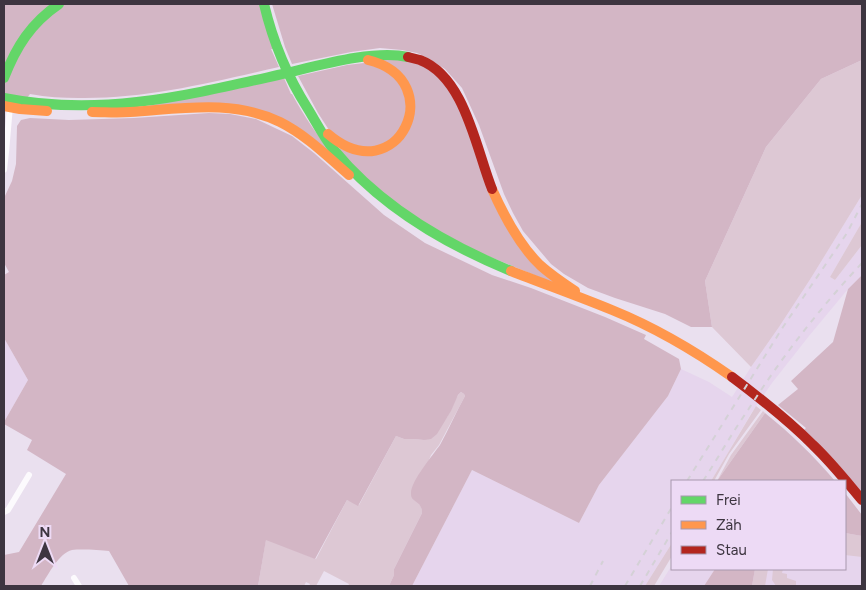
<svg xmlns="http://www.w3.org/2000/svg" width="866" height="590" font-family="Figtree,sans-serif">
  <style>
    .built { fill: #e6d5ed }
    .green { fill: #ddc8d4 }
    .forest { fill: #d3b6c5 }
    .lines { fill: none; stroke-linecap: round; stroke-linejoin: round }
    .street { stroke: #fcfafd; stroke-width: 6 }
    .fast { stroke: #63d668; stroke-width: 10 }
    .slow { stroke: #ff974d; stroke-width: 10 }
    .jam { stroke: #b3261e; stroke-width: 10 }
    .rail { stroke: #d4d1d6; stroke-width: 2; stroke-dasharray: 6 6; stroke-linecap: butt }
  </style>
  <rect width="100%" height="100%" fill="#eae0ef"/>
  <path class="built" d="M862 195V222L830 277 835 280 862 245V275L848 289 809 336 772 383 752 412 711 481H672V543L645 586H412L472 470 579 523 599 485 668 396 681 369 709 382 732 397 751 367 779 327 811 278Z
    M4 338 28 380 4 422Z
    M845 533 862 536V586H752L755 569H845Z
    M672 565V569H715L704 586H659Z"/>
  <path class="green" d="M862 60V195L811 278 779 327 751 367 712 327 705 281 766 147 821 79Z
    M862 222V245L835 280 830 277Z
    M461 392 464 394 465 396 439 445 431 455 413 499C419 503 422 505 422 513L394 569V575L389 586H348L349 584 324 571 316 586H309L310 584 306 582 304 586H258L266 539 316 559 347 500 359 505 396 436 404 439H413L424 440C431 434 439 428 445 420 452 412 453 399 461 392Z
    M756 406 761 410 729 454 714 481H711Z
    M763 411 765 413 717 481 731 455Z
    M845 533 862 536V557L845 555Z
    M672 543V556L654 586H645Z
    M755 569H768L765 586H752Z
    M773 569H783L782 573 787 574V578L796 581V585L805 586H776L772 580Z"/>
  <path class="forest" d="M4 4H53L4 68Z
    M63 4H261L273 49H271L279 67C213 82 147 99 79 98 62 98 47 97 30 94L27 98 4 94V86L9 71 29 34Z
    M272 4H862V60L821 79 766 147 705 281 712 327H691L665 314 615 298 588 288 564 274 551 264 523 231 513 213 504 194 479 125 462 88 445 69 428 58 417 53 402 50 380 48 351 52 292 64 285 47Z
    M373 58 409 60 426 67 445 82 460 105 504 217 561 286 478 252 414 218 363 177 338 148 356 154 405 135 411 91Z
    M364 63 376 65 397 78 407 101 404 125 392 140 372 149 349 146 329 130 318 113 298 76 347 65Z
    M284 78 291 94H292C305 118 318 136 335 157L267 112 147 106Z
    M209 113 230 114 256 119 292 136 314 153 384 215 425 243 492 275 531 288 605 317 646 335 644 339 679 359 681 369 668 396 599 485 579 523 472 470 412 586H389L394 575V569L422 513C422 500 411 503 411 494 410 482 433 455 440 445 449 429 456 412 465 396L464 394 461 392 458 395 451 411 437 434 431 439 424 440 413 439H404L396 436 358 506 347 500 315 559 266 540 258 586H129L109 551C100 550 81 549 72 550 59 553 48 575 41 586H4V555L19 552 66 474 27 450 32 440 4 424V422L28 380 4 338V275L9 272 4 263V198L12 181 16 164 17 126 21 120 30 118 69 120 134 118Z
    M862 275V493L804 430 806 428 778 405 798 389 791 381 833 342 848 289Z
    M765 413C790 433 814 456 835 481H717Z
    M845 493 862 515V536L845 533Z
    M715 569H755L752 586H704Z"/>
  <g class="lines">
    <path class="street" d="M4 170 6 152 10 106
      M4 512 8 510 29 475
      M74 578 79 586"/>
    <path class="fast" d="M264 4C273 42 287 76 308 109 316 122 324 138 334 150 380 206 445 244 511 271
      M4 78C16 47 31 23 59 4
      M4 98C99 117 185 96 278 75 314 67 372 49 408 57"/>
    <path class="slow" d="M4 106 20 109 47 111
      M92 112C105 112 117 113 130 112 180 109 233 99 280 122 306 135 327 156 349 175
      M328 134C398 194 451 80 368 60
      M492 189C504 216 519 245 540 265 551 275 563 283 575 291
      M511 271C544 284 578 296 612 310 654 327 695 351 732 377"/>
    <path class="jam" d="M408 57C412 58 416 59 420 60 465 77 476 149 492 189
      M732 377C760 398 788 420 813 445 831 462 846 481 862 500"/>
    <path class="rail" d="M687 481 783 327 847 233 862 204
      M703 481C718 458 732 433 748 410 781 358 820 308 862 263
      M590 586 603 561
      M625 586 672 507
      M640 586 672 532"/>
  </g>
  <rect width="866" height="590" fill="none" stroke="#3d3540" stroke-width="10"/>
  <rect x="671" y="480" width="175" height="90" fill="#eddaf5" stroke="#a798ad"/>
  <rect x="681" y="496" width="25" height="8" fill="#63d668" stroke="#a798ad"/>
  <text x="716" y="505" font-size="15" fill="#3d3540">Frei</text>
  <rect x="681" y="521" width="25" height="8" fill="#ff974d" stroke="#a798ad"/>
  <text x="716" y="530" font-size="15" fill="#3d3540">Zäh</text>
  <rect x="681" y="546" width="25" height="8" fill="#b3261e" stroke="#a798ad"/>
  <text x="716" y="555" font-size="15" fill="#3d3540">Stau</text>
  <g transform="translate(45 545)" stroke="#eddaf5" stroke-width="4" paint-order="stroke">
  <path d="M0-4L9 19L0 12L-9 19Z" fill="#3d3540"/>
  <text y="-8" font-size="14" font-weight="bold" text-anchor="middle" fill="#3d3540">N</text>
  </g>
</svg>
